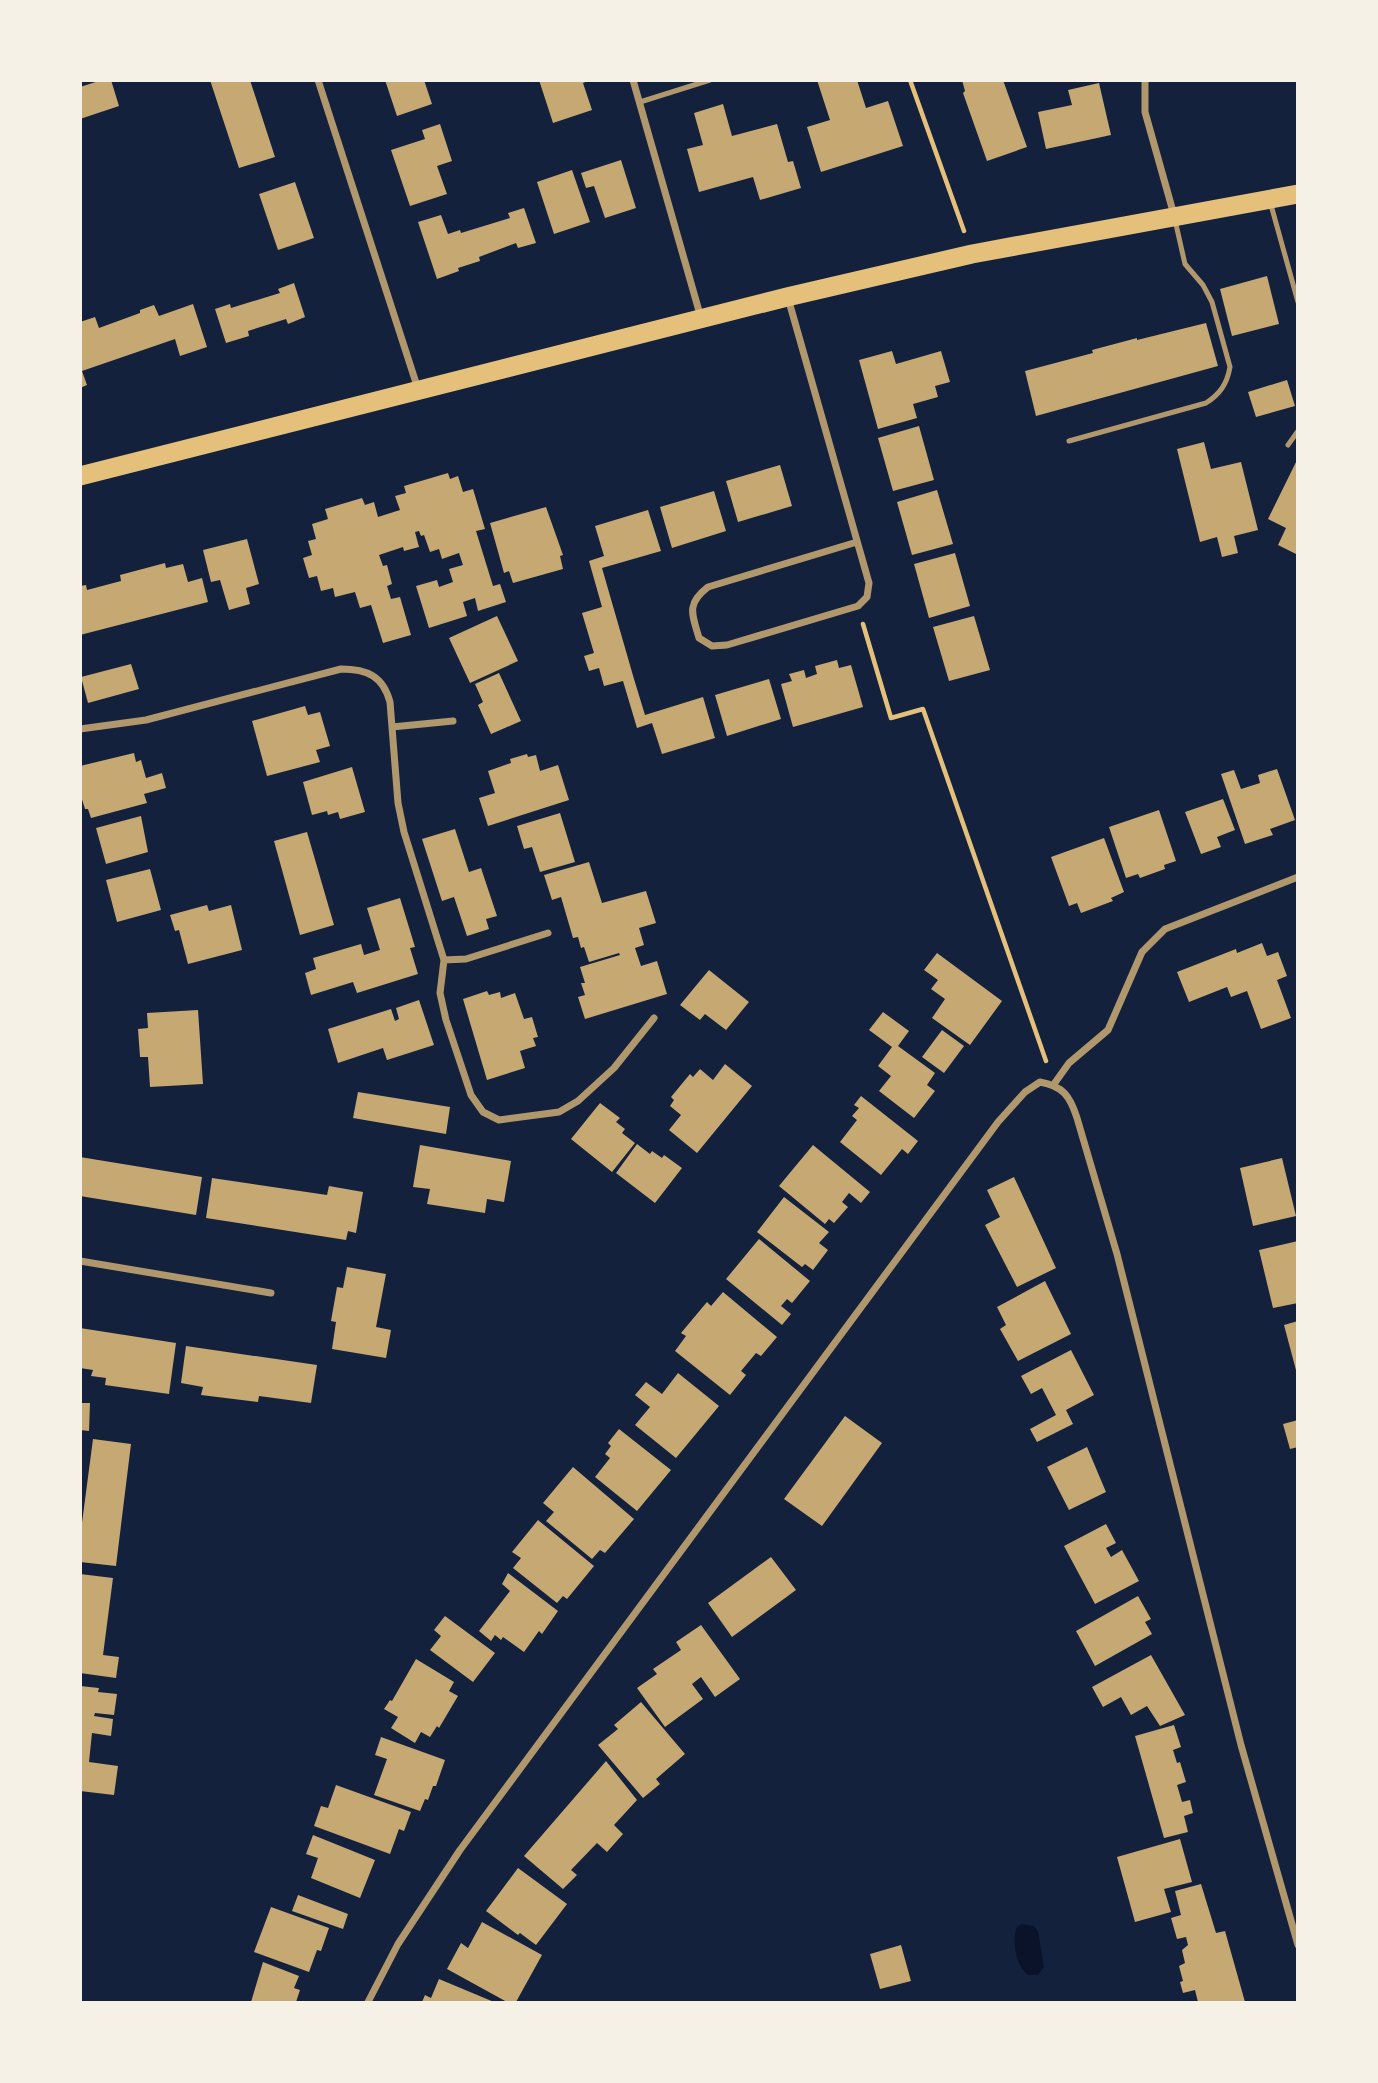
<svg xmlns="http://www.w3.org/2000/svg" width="1378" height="2083" font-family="Cabin,sans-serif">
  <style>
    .water { fill: #0b132b }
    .building { fill: #c6a872 }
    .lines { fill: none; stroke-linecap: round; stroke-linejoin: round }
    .path { stroke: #e5c07b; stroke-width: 4.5 }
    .service { stroke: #b1986c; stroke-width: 5 }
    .minor { stroke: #b1986c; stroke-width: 7 }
    .trunk { stroke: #e5c07b; stroke-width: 19 }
  </style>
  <rect width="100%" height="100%" fill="#14213d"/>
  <path class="water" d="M1022 1924 1034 1926 1038 1931 1044 1967 1038 1975H1028C1016 1966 1011 1941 1017 1927Z"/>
  <path class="building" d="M102 80H111L119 106 80 119V87Z
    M210 80H250L275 157 239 168Z
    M385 80H424L432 104 397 116Z
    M539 80H590L583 83 592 110 553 123Z
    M817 80H857L866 108 888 101 903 146 821 172 807 127 830 120Z
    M962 80H1003L1027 147 987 161 963 93 965 91Z
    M1099 83 1111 135 1046 149 1038 112 1072 105 1068 90Z
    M723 104 732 136 777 124 788 162 793 161 801 188 760 200 753 177 699 192 687 149 703 145 694 113Z
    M440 124 452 161 437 166 447 194 410 206 391 150 425 139 422 130Z
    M621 160 636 208 605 218 594 186 586 188 581 173Z
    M572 170 590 222 554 234 537 182Z
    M295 182 314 238 278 250 259 194Z
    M524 208 536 243 518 248 516 243 479 257 480 261 458 268 459 271 437 279 418 222 441 215 448 234 460 230 461 233 510 218 508 213Z
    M1267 276 1279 324 1232 336 1220 289Z
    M294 283 305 317 288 324 286 319 248 331 249 336 226 343 215 309 230 304 231 308 280 293 278 289Z
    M193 304 207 347 180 356 175 339 82 371 87 385 80 388V322L95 317 99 328 140 313V310L154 305 159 316Z
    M1206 323 1218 366 1036 416 1025 371 1093 353 1092 350 1137 338V340Z
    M892 351 896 364 941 351 950 382 935 386 938 397 913 404 917 418 878 429 859 360Z
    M1287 380 1295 406 1256 417 1248 392Z
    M919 426 934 480 893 491 878 438Z
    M1204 442 1211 469 1241 462 1258 530 1234 536 1238 553 1222 557 1217 537 1200 542 1177 449Z
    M1298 458V555L1278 545 1286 528 1268 519Z
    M780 465 792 506 738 522 726 481Z
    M448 473 450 479 458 476 463 492 473 489 485 529 476 531 493 586 500 584 506 602 478 611 475 598 463 602 467 616 429 628 416 586 437 580 439 587 453 582 449 569 463 565 459 553 442 559 439 549 430 552 424 535 421 536 419 531 415 532 419 547 404 551 403 547 379 555 383 566 387 565 392 584 387 586 391 599 400 597 411 635 383 643 371 605 360 608 355 592 335 597 333 588 321 591 317 576 309 578 303 558 312 555 308 541 316 539 312 524 328 519 325 509 362 498 365 505 374 502 378 517 400 510 395 496 406 493 404 486Z
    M937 490 953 544 912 555 897 502Z
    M714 491 726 531 672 548 660 507Z
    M546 507 563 555 560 556 563 569 513 583 509 571 504 573 490 523Z
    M648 510 661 551 602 568 634 679 645 715 703 697 715 738 662 754 652 723 637 728 623 681 604 686 599 668 589 671 584 656 594 653 582 613 602 607 589 561 604 556 595 526Z
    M247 539 259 584 246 588 250 604 229 610 220 580 211 582 203 550Z
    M955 553 970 606 929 618 914 564Z
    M165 563 166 568 183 564 188 582 202 578 208 602 80 635V586L86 585 87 590 121 581 120 575Z
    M497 616 518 661 470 683 449 638Z
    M974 616 990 670 949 681 933 627Z
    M837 660 839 668 851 665 863 707 793 727 781 684 792 681 789 674 804 670 806 678 817 674 815 666Z
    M131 664 139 689 88 703 81 677Z
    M499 673 521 721 491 734 478 705 483 702 475 684Z
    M769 679 781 719 727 736 715 695Z
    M305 706 308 715 320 712 330 746 316 750 320 762 267 776 252 721Z
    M134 753 136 762 141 760 146 778 162 773 166 788 144 794 147 803 91 818 88 809H85L80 793V766Z
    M527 754 528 757 536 755 540 771 558 765 569 800 488 826 479 798 495 793 488 771 511 763 510 759Z
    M352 767 365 812 340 819 338 812 328 815 327 811 312 815 303 782Z
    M1277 769 1295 820 1270 829 1273 835 1245 844 1221 774 1234 770 1241 789 1260 783 1258 775Z
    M1223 799 1235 830 1217 837 1221 847 1201 854 1185 812Z
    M1159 810 1176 861 1164 865 1165 869 1140 878 1138 874 1126 878 1109 827Z
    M560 813 575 862 540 872 532 847 524 849 517 826Z
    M141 816 148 852 106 864 96 828Z
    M455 829 469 872 481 868 497 916 486 919 489 929 467 936 454 897 442 901 422 839Z
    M307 832 334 925 300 935 274 841Z
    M1104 838 1124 892 1111 898 1113 901 1081 913 1077 903 1069 906 1051 857Z
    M589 862 602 903 646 891 656 923 639 928 644 945 635 948 641 966 657 961 667 994 585 1019 578 997 585 995 581 983H585L580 967 620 955 619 953 589 962 584 947 581 948 578 937 573 938 561 897 552 900 544 875Z
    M150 869 161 910 117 922 106 880Z
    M400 898 415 947 410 948 418 974 357 993 353 982 311 995 305 973 316 969 313 958 361 944 364 955 380 950 367 908Z
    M207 905 209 911 231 905 242 950 188 964 179 930 175 931 170 915Z
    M1262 943 1267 956 1278 952 1287 976 1277 980 1291 1018 1261 1029 1247 991 1231 997 1227 987 1189 1002 1177 972 1236 949 1237 953Z
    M937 953 1002 1001 970 1045 932 1018 945 999 931 989 938 980 924 970Z
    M709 970 749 1002 726 1030 705 1014 700 1020 680 1005Z
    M487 991 489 995 500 992 501 998 515 993 524 1019 532 1017 538 1037 533 1038 536 1046 520 1051 525 1068 487 1080 463 999Z
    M419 1000 434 1045 387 1060 383 1048 338 1063 328 1029 391 1009 395 1021 399 1019 396 1008Z
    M198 1010 203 1084 150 1087 148 1057H140L138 1029 148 1028 147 1013Z
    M883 1012 909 1031 898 1046 935 1073 927 1085 935 1091 914 1118 879 1091 891 1076 878 1066 892 1047 869 1030Z
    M942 1030 964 1046 944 1073 922 1057Z
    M725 1064 752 1086 697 1153 669 1130 681 1115 670 1106 674 1100 671 1097 690 1074 693 1077 700 1069 713 1080Z
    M358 1092 450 1107 446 1134 353 1118Z
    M861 1096 918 1141 908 1154 902 1149 881 1175 840 1142 857 1120 852 1116 859 1108 854 1105Z
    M600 1103 620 1118 616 1122 625 1129 622 1133 635 1143 612 1172 571 1139Z
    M637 1144 650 1154 652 1151 662 1158 664 1155 682 1168 655 1203 616 1173Z
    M420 1145 511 1161 504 1202 487 1199 485 1213 427 1204 430 1189 413 1187Z
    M813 1145 870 1192 861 1203 849 1193 842 1202 848 1207 834 1223 829 1219 825 1224 779 1186Z
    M80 1157 202 1177 196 1215 80 1196Z
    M1282 1158 1296 1216 1253 1226 1240 1168Z
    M1014 1177 1056 1268 1017 1287 985 1225 1000 1217 987 1190Z
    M212 1178 327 1195 329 1186 363 1192 356 1233 348 1231 346 1240 206 1218Z
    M784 1197 829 1232 819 1243 828 1250 813 1270 805 1264 802 1267 757 1232Z
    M759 1239 810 1281 792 1303 787 1299 781 1306 791 1314 782 1325 726 1279Z
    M1298 1241V1303L1273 1308 1259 1250Z
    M347 1267 386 1274 376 1327 391 1330 386 1358 332 1349 336 1322 331 1321 337 1287 343 1288Z
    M1045 1281 1071 1334 1018 1361 1000 1329 1006 1325 997 1307Z
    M723 1292 777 1337 761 1356 756 1353 741 1371 746 1375 730 1395 675 1351 686 1336 681 1333 707 1302 711 1306Z
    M1298 1321V1374H1297L1284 1325Z
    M80 1328 176 1343 169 1394 105 1385 106 1378 91 1376 93 1370 80 1368Z
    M186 1346 317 1365 311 1403 259 1396 258 1402 201 1395 203 1387 181 1383Z
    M1071 1350 1094 1395 1066 1410 1073 1424 1037 1442 1030 1429 1056 1415 1042 1388 1031 1394 1021 1376Z
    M678 1373 719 1406 676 1458 635 1425 650 1407 635 1395 646 1382 662 1394Z
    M80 1403H90L89 1431 80 1430Z
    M845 1416 882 1443 822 1526 784 1499Z
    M1298 1420V1447L1290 1449 1283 1424Z
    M619 1429 671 1470 637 1511 595 1477 610 1458 605 1454 611 1446 608 1443Z
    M93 1439 131 1444 116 1566 80 1562V1538Z
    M1087 1447 1106 1492 1069 1510 1047 1467Z
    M573 1467 634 1519 605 1553 600 1550 592 1559 546 1521 554 1512 543 1503Z
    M538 1520 594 1566 567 1599 563 1596 557 1603 513 1568 521 1558 512 1552Z
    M1106 1524 1116 1543 1106 1548 1111 1557 1122 1550 1139 1581 1095 1604 1064 1546Z
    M771 1557 796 1590 732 1637 708 1603Z
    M508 1573 558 1611 542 1634 539 1631 524 1652 503 1637 501 1640 495 1635 491 1641 479 1631 510 1591 502 1584Z
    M80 1574 113 1578 103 1655 119 1657 116 1678 80 1673Z
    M1138 1596 1151 1619 1145 1622 1152 1634 1095 1666 1076 1631Z
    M445 1616 495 1653 473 1682 430 1650 441 1636 434 1630Z
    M701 1625 740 1679 715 1697 701 1677 692 1684 703 1699 665 1727 637 1688 657 1674 653 1669 681 1650 676 1642Z
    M1151 1655 1185 1715 1160 1726 1147 1706 1131 1715 1121 1697 1103 1707 1092 1687Z
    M416 1659 454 1682 449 1691 458 1696 439 1728 437 1726 430 1737 421 1732 415 1743 391 1728 398 1717 384 1709 390 1700 392 1701Z
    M80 1686 99 1688 98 1692 117 1694 114 1715 95 1713 94 1716 113 1719 111 1736 92 1733 89 1762 118 1766 114 1795 80 1791Z
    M641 1702 685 1754 656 1779 660 1784 643 1798 598 1745 618 1729 614 1725Z
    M1174 1725 1181 1747 1173 1750 1177 1763 1180 1762 1186 1782 1177 1785 1182 1802 1190 1800 1193 1813 1184 1816 1188 1832 1164 1838 1135 1736Z
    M381 1737 445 1760 436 1786H433L428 1800 425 1799 420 1811 374 1795 387 1759 375 1755Z
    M606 1761 637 1800 614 1825 623 1834 607 1852 597 1843 571 1870 577 1875 563 1889 524 1856Z
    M336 1785 411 1812 404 1831 399 1829 390 1854 314 1826 321 1806 328 1808Z
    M313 1835 375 1860 360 1898 311 1878 318 1858 306 1854Z
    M1180 1839 1192 1882 1164 1889 1171 1912 1135 1922 1117 1857Z
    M518 1868 567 1904 536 1945 520 1933 518 1935 486 1911Z
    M1201 1884 1216 1933 1225 1931 1245 2002H1198L1195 1990 1183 1993 1180 1982 1183 1981 1179 1966 1185 1963 1182 1950 1188 1945 1186 1937 1177 1939 1171 1918 1181 1915 1175 1891Z
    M298 1895 348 1914 343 1929 292 1911Z
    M271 1907 329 1928 321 1951 317 1950 309 1972 254 1952Z
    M482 1922 542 1955 516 2002H507L447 1969 461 1943 468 1948Z
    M901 1945 911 1981 880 1989 870 1954Z
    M263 1962 299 1976 294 1988 300 1990 296 2002H251Z
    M439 1979 494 2002H422L425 1995 431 1998Z"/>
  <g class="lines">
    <path class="path" d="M910 80 964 231
      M863 624 891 718 923 709 1046 1061"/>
    <path class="service" d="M640 102 710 80
      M1271 205 1298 302
      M1069 441 1206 403C1220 394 1227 384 1230 367L1212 302 1203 285 1185 264 1175 220
      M1288 445 1298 431"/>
    <path class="minor" d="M318 80 418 389
      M633 80 701 318
      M1145 80V112L1174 215
      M788 298 869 583 867 597 858 606 727 645 712 646 699 638C692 614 686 604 708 587L857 542
      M392 727 453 721
      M80 729 146 720 341 669C367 669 383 676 390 702L398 803 404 832 444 960
      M548 933 466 959 444 960 440 993 446 1020 471 1095 483 1112 499 1120 559 1112 578 1101 614 1068 654 1018
      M1054 1084 1069 1063 1108 1030 1142 952 1165 929 1298 877
      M80 1261 271 1293
      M368 2002 398 1944 460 1850 998 1122 1025 1092 1040 1082C1063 1086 1070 1096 1077 1118L1117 1254 1241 1745 1298 1945"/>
    <path class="trunk" d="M80 476 787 297 972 254 1298 194"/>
  </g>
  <rect width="1378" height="2083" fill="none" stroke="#f6f1e7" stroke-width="164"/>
</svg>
